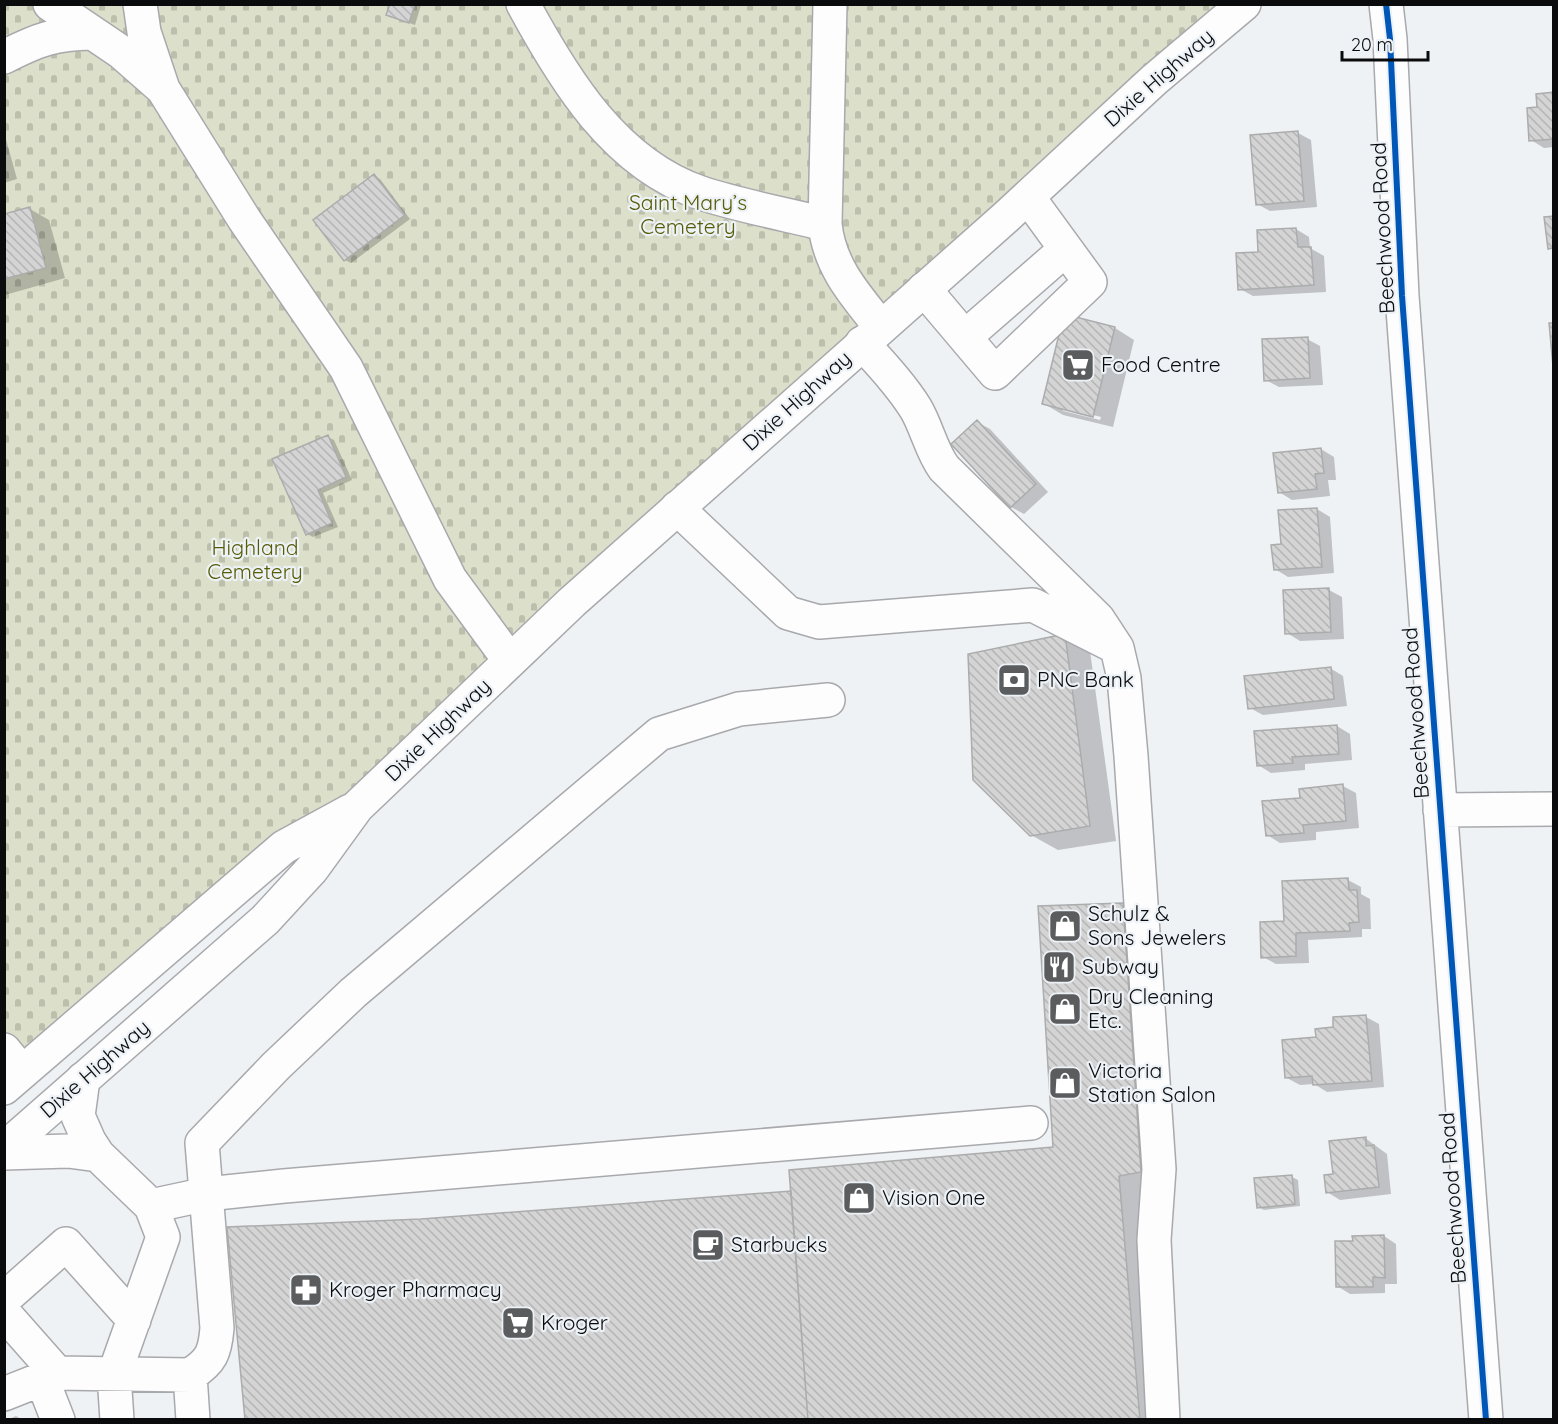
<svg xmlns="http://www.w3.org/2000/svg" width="1558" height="1424" font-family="Quicksand,sans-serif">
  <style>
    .cemetery { fill: url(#cemetery-stones) }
    .shadow { fill: #0003; fill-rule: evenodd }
    .building { fill: url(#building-back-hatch); stroke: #abacac; stroke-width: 1.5 }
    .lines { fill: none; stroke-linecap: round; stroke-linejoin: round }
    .minor-casing { stroke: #a8a9ac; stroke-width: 36 }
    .major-casing { stroke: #a8a9ac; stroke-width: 36 }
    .minor { stroke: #fdfdfe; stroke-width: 33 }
    .major { stroke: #fdfdfe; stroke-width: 33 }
    .cycleway-casing { stroke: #edf2f7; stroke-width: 10 }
    .cycleway { stroke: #0057b8; stroke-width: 6 }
    .labels { text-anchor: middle; stroke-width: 4.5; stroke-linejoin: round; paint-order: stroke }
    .street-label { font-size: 21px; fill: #0a0b0d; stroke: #edf2f7 }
    .park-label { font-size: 21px; fill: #575c05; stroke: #edf2f7 }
    .poi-label { font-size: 21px; fill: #0a0b0d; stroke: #edf2f7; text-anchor: start }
  </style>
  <defs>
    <pattern id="cemetery-stones" width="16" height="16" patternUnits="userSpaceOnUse" patternTransform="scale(1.5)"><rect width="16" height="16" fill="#dce0ca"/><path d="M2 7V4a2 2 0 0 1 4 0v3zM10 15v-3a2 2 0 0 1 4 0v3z" fill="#bbbfac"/></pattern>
    <pattern id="building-back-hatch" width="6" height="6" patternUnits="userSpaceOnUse" patternTransform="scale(1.5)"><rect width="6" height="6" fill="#d4d4d5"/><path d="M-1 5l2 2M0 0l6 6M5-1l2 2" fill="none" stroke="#b5b5b6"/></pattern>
  </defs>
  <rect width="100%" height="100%" fill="#eff2f5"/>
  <path class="cemetery" d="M5 5H1244L572 602 5 1088Z"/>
  <path class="shadow" d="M391 4 421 5 415 25 388 15Z
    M1554 94V147L1544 148 1531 140 1539 109Z
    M4 132 17 179 4 183Z
    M1298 133 1311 140 1317 207 1270 211 1257 204Z
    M374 176 380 179 410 219 351 263 345 260Z
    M30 209 49 220 65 278 5 295 4 216Z
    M1296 229 1309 237 1310 248 1324 256 1326 292 1253 296 1240 289 1260 253Z
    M1115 328 1134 340 1113 427 1063 415 1043 403ZM1063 407 1101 417 1100 420 1063 411Z
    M1307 339 1320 346 1323 385 1279 387 1266 380Z
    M977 422 990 429 1048 492 1024 514 1011 507Z
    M328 437 334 440 352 480 323 493 338 527 313 537 307 534Z
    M1321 449 1334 457 1336 480H1328L1330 496 1292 500 1279 492Z
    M1317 509 1330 517 1334 573 1288 577 1275 569 1282 545 1280 512Z
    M1329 590 1342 597 1344 639 1300 641 1287 633Z
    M1064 636 1090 651 1116 841 1058 850 1031 835Z
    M1330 668 1343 676 1347 706 1263 715 1250 708Z
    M1337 726 1350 734 1352 760 1305 764V770L1271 773 1258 765Z
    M1343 786 1356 793 1359 828 1316 832V840L1280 843 1267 835 1302 799Z
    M1348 880 1361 887V894L1370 899 1371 929H1362V937L1308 940 1309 963 1276 964 1263 957 1285 923Z
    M1122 905 1148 920 1165 1420H246L421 1221 790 1193 1055 1149Z
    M1366 1017 1379 1024 1384 1087 1327 1092 1314 1084 1300 1085 1287 1078 1318 1039Z
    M1365 1138 1387 1154 1391 1194 1340 1200 1327 1192 1335 1175Z
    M1292 1177 1298 1180 1300 1206 1264 1210 1258 1207Z
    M1384 1236 1396 1244 1397 1284H1385V1293L1350 1294 1337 1286 1354 1243Z
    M16 1416 23 1420H7Z"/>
  <path class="building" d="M390 4H415L409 23 386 15Z
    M1554 92V139L1529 141 1527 108 1537 107 1536 94Z
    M1298 131 1304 201 1256 205 1250 135Z
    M374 174 405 215 344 261 313 220Z
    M30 207 46 268 4 279V214Z
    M1554 216V258L1553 248 1548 249 1544 217Z
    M1296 228 1298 247H1311L1314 285 1238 290 1236 253 1258 252 1257 230Z
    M1064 314 1115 327 1093 417 1042 404Z
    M1549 323H1554V377Z
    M1308 337 1310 378 1264 381 1262 339Z
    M977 420 1036 484 1010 508 951 444Z
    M328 435 346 477 318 490 332 523 306 535 272 459Z
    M1321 448 1324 473 1315 474 1317 489 1278 493 1273 453Z
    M1317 508 1322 567 1274 570 1271 545 1281 544 1278 510Z
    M1329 588 1331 632 1285 634 1283 590Z
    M1065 634 1090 826 1030 836 973 780 968 654Z
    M1331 667 1334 699 1248 709 1244 676Z
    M1337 725 1339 754 1292 757 1293 763 1257 766 1254 731Z
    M1343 784 1346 821 1303 825 1304 833 1266 836 1262 801 1300 798 1299 789Z
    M1348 878 1349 890H1357L1359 922 1349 923 1350 931 1296 933V956L1261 958 1260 922 1284 921 1282 881Z
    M1123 903 1141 1172 1119 1176 1140 1420H808L789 1170 1053 1147 1038 906Z
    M1366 1015 1372 1081 1313 1085 1312 1076 1285 1078 1282 1040 1316 1037 1315 1029 1333 1027V1017Z
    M1366 1137V1146L1374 1145 1379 1187 1326 1193 1324 1175 1333 1174 1329 1141Z
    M1292 1175 1295 1204 1257 1208 1254 1178Z
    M791 1191 808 1420H245L227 1227 421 1219Z
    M1384 1235 1385 1278 1373 1277V1287H1336L1335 1241H1353L1352 1236Z"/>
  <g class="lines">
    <defs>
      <path id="minor" d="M50 4 121 52 162 88
        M140 4 144 32 163 89 244 219 346 368 450 579 510 661
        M523 4C564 80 615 164 701 193 741 206 784 214 825 224
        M830 4 825 224C829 266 855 295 881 327
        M1386 4 1390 39 1402 296 1486 1420
        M4 57C39 39 54 34 92 33
        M924 289 995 373 1090 282 1028 197
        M965 337 1066 249
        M862 343C881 364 901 385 916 409 927 428 931 450 944 468L1098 619 1117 648 1124 678 1131 756 1159 1169 1154 1240 1163 1420
        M677 508 788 613 819 622 1033 605 1110 644
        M1440 810 1554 809
        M4 1050 22 1072
        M83 1079 78 1116 89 1141 98 1155 151 1206 163 1237 114 1375 117 1420
        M4 1153 68 1151 98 1155
        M151 1206 207 1194 284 1186 1031 1123
        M4 1299 66 1244 134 1320
        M4 1313 57 1373
        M190 1375 193 1420
        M42 1379 58 1420
        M4 1394 57 1373 190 1375C212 1361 215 1352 217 1328L202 1143 276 1066 353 993 659 734 739 709 828 700"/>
      <path id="major" d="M4 1088 284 847 350 811
        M4 1149 265 920 312 869 357 807 572 602 1006 217 1154 80 1244 4"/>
    </defs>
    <use href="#minor" class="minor-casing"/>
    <use href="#major" class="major-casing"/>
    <use href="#minor" class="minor"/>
    <use href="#major" class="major"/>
    <defs>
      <path id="cycleway" d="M1386 4 1390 39 1402 296 1486 1420"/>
    </defs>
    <use href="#cycleway" class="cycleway-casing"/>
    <use href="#cycleway" class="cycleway"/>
  </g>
  <defs>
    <symbol id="supermarket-square" viewBox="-11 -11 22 22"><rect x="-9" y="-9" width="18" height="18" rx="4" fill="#5a5c5e" stroke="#edf2f7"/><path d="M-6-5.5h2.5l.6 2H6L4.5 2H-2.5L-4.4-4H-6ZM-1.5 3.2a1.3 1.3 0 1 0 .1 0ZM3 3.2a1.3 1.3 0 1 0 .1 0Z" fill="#fff"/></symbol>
    <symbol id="bank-square" viewBox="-11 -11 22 22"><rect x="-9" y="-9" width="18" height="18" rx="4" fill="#5a5c5e" stroke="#edf2f7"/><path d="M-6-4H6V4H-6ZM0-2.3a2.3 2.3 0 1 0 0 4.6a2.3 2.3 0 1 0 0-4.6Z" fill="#fff"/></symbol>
    <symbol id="shop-square" viewBox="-11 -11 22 22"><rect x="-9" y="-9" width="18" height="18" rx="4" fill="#5a5c5e" stroke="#edf2f7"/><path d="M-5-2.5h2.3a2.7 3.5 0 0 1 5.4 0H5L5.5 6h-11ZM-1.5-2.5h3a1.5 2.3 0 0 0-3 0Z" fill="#fff"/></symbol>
    <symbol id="restaurant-square" viewBox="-11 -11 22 22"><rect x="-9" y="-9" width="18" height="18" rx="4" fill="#5a5c5e" stroke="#edf2f7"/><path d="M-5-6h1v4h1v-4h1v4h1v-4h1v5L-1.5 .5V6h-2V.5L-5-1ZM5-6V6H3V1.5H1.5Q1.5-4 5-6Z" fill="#fff"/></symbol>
    <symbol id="cafe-square" viewBox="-11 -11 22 22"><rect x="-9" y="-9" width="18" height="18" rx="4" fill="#5a5c5e" stroke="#edf2f7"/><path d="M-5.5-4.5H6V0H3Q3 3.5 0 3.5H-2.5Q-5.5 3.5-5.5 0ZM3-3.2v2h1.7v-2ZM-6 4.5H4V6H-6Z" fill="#fff"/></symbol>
    <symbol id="pharmacy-square" viewBox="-11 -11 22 22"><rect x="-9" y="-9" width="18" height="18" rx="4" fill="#5a5c5e" stroke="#edf2f7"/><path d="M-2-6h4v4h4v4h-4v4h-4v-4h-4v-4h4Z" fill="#fff"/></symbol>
  </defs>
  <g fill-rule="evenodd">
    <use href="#supermarket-square" x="1059" y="346" width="38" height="38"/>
    <use href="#bank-square" x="995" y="661" width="38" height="38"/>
    <use href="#shop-square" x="1046" y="907" width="38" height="38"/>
    <use href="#restaurant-square" x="1040" y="948" width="38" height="38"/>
    <use href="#shop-square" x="1046" y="990" width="38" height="38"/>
    <use href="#shop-square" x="1046" y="1064" width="38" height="38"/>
    <use href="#shop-square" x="840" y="1179" width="38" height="38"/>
    <use href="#cafe-square" x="689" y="1226" width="38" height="38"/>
    <use href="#pharmacy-square" x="287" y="1271" width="38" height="38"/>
    <use href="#supermarket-square" x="499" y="1304" width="38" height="38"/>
  </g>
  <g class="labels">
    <g class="street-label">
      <text transform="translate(1159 78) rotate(-41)" y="7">Dixie Highway</text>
      <text transform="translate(1383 228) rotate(-93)" y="7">Beechwood Road</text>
      <text transform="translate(797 401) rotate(-42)" y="7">Dixie Highway</text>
      <text transform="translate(1416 713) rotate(-94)" y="7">Beechwood Road</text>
      <text transform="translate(438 730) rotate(-44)" y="7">Dixie Highway</text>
      <text transform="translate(95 1069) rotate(-41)" y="7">Dixie Highway</text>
      <text transform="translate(1453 1198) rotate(-94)" y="7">Beechwood Road</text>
    </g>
    <g class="park-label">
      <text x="688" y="210">Saint Mary’s<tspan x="688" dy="24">Cemetery</tspan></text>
      <text x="255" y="555">Highland<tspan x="255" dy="24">Cemetery</tspan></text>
    </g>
    <g class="poi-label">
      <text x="1101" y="372">Food Centre</text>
      <text x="1037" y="687">PNC Bank</text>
      <text x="1088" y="921">Schulz &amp;<tspan x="1088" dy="24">Sons Jewelers</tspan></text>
      <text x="1082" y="974">Subway</text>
      <text x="1088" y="1004">Dry Cleaning<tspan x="1088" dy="24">Etc.</tspan></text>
      <text x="1088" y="1078">Victoria<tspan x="1088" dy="24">Station Salon</tspan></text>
      <text x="882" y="1205">Vision One</text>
      <text x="731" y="1252">Starbucks</text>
      <text x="329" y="1297">Kroger Pharmacy</text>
      <text x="541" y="1330">Kroger</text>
    </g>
  </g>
  <rect width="1558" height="1424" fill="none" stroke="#0a0b0d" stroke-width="12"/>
  <path d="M1342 51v9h86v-9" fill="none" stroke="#0a0b0d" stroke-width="3"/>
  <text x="1351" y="51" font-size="18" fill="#0a0b0d" stroke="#edf2f7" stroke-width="4.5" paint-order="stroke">20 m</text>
</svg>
